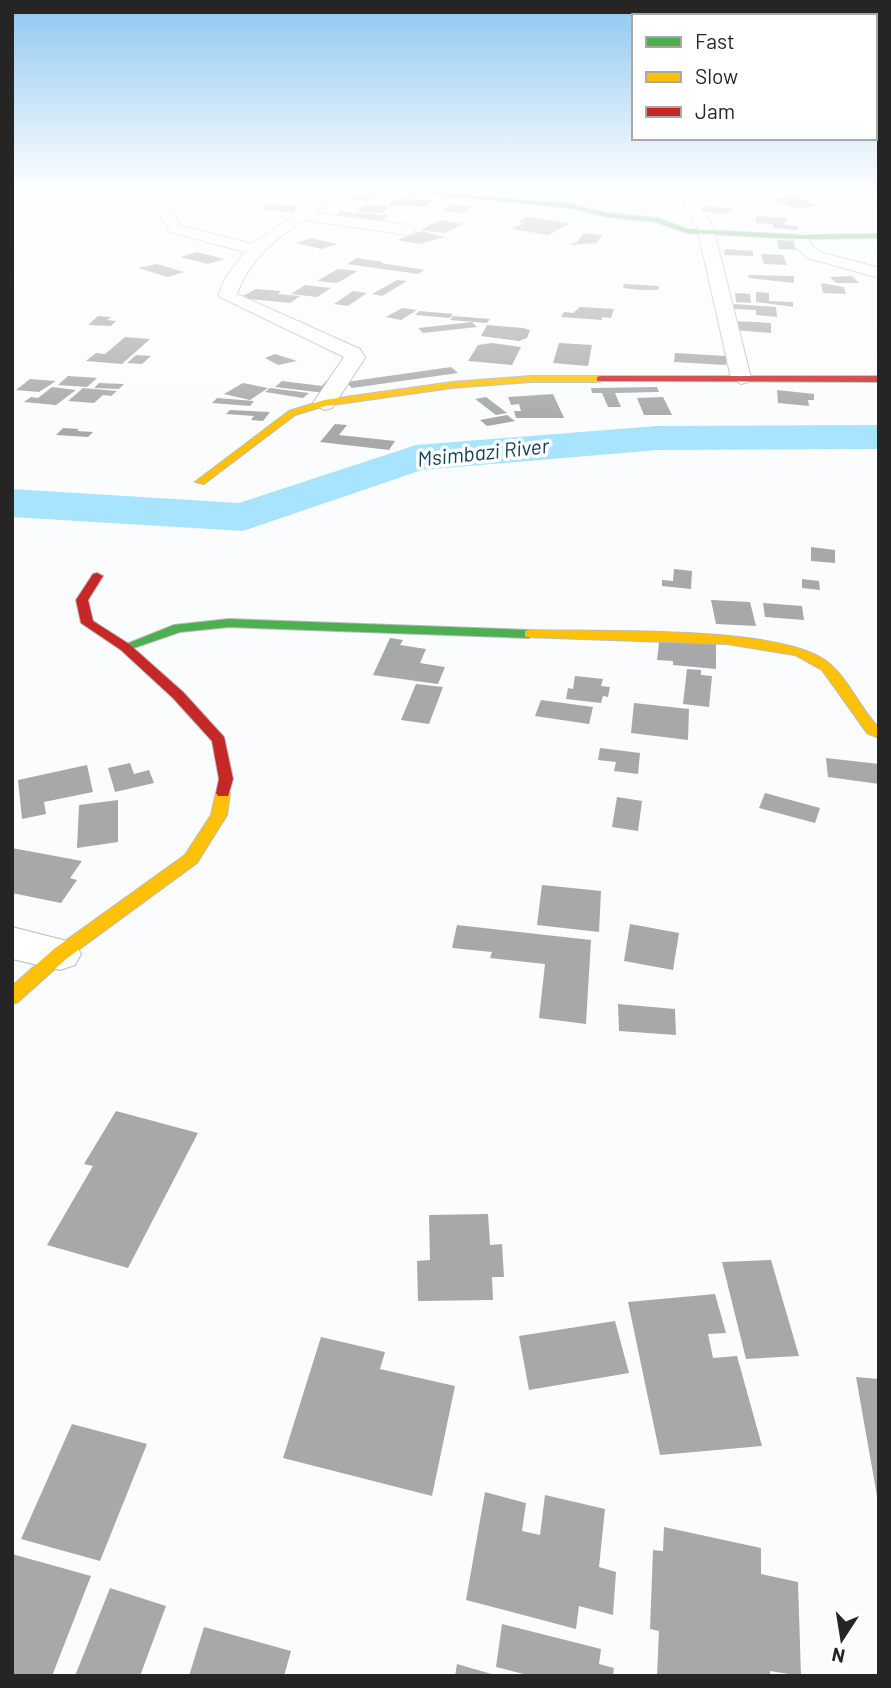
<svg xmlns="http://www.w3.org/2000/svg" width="891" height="1688" font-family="Barlow,sans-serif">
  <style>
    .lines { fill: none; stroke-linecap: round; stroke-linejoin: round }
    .river { fill: #a8e4fd; fill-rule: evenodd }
    .building { fill: #a7a8aa }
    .street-casing { stroke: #babbbd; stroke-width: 2 }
    .fast-casing { stroke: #babbbd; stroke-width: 2 }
    .slow-casing { stroke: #babbbd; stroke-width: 2 }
    .jam-casing { stroke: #babbbd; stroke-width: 2 }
    .street { fill: #feffff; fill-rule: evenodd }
    .fast { fill: #4caf50; fill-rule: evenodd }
    .slow { fill: #ffc107; fill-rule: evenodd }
    .jam { fill: #c62828; fill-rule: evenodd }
    .labels { text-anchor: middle; stroke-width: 7; stroke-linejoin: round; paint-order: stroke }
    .far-water-label { font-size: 21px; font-style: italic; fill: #104354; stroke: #fff }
  </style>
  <rect width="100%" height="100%" fill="#fbfcfe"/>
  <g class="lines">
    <path class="river" d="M879 425V449L657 450 422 470 243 531 12 517V489L239 503 416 445 657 426Z"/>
  </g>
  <path class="building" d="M357 192 379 194 368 202 346 200Z
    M789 197 799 198 819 206 794 209 772 199Z
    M398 198 416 200H434L425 207 389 205Z
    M268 204 299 206 293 212 261 210Z
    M452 204 472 206 462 213 442 211Z
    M363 205 388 206 382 213 357 212Z
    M705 206 733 209 728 214 700 211Z
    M340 211 353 213 388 215 381 222 356 221 359 217 345 219 348 216 336 215Z
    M757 216 787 218 785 225 798 226V230L773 228V224L755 223Z
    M527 217 571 223 548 235 512 229 525 222 518 221Z
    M440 220 463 224 445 233 421 230Z
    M422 231 445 237 419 244 397 240Z
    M584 233 603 235 596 243 568 245 577 242Z
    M312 238 337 244 322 249 296 243Z
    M777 240 799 241 801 250 779 249Z
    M725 249 753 251V256L724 255Z
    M197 252 224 259 208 264 180 257Z
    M761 254 783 255 787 265 764 264Z
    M357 258 383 262 381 263 425 270 418 274 347 264Z
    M157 264 184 272 168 277 138 268Z
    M338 269 358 271 337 283 317 281Z
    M748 275 794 276V283L749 278Z
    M852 276 859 283H836L830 277Z
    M397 280 407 281 382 296 372 294Z
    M821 283 844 287 846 294 823 293Z
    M624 284 659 286 658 290H639L623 288Z
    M305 285 331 288 317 297 291 294Z
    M256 289 281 291 278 294 300 296 290 303 239 298Z
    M353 291 367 293 348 306 334 304Z
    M756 292 769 293V301L793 302V307L756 302Z
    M735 293 750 294 751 303 736 302Z
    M734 304 776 307 777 317 756 315V310L734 309Z
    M580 307 614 309 611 318 602 317V320L561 317 564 312 573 313Z
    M402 308 417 310 401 320 386 317Z
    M419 311 453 314 450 318 415 315Z
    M98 316 111 317 107 320 116 321 111 326 88 325Z
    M453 316 490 319 487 323 450 320Z
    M734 321 771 323V333L734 330Z
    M472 322 477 327 423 333 418 328Z
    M487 325 523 328 530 330 527 338 519 341 481 336Z
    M125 337 150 339 122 364 86 361 96 353 105 354Z
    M492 343 521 347 512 365 468 361 478 345Z
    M559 343 592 345 588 366 553 363Z
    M675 353 726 356V365L674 362Z
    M275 354 297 361 278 365 265 358Z
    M136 355 151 356 142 364 127 363Z
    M451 367 458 373 352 388 346 382Z
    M68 376 97 378 87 387 58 385Z
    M30 379 56 381 39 392 16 390Z
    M282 381 322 386 326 381 337 382 325 393 275 387Z
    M99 383 124 384 119 389 94 388Z
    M243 383 268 388 250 400 224 394Z
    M52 387 76 390 56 405 24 402 31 397 38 398Z
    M657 387 659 392 615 393 621 407H608L602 393H592L591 388Z
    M83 388 117 391 111 396 103 395 94 403 68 401Z
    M270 388 309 393 303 398 265 392Z
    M777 390 814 394V400H808L809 406 778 403Z
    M553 394 564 418H516L514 411H521L519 404 511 405 508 397Z
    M486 397 507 413 496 415 475 399Z
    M663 397 672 415H644L637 398Z
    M217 398 254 401 250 406 212 403Z
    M230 410 270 412 263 421 251 420 254 416 226 414Z
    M507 415 515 421 487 426 480 420Z
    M335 424 347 425 339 435 395 441 389 450 320 442Z
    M63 428 79 429 77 431 93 432 88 437 56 435Z
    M811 547 835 550V563L811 561Z
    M674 569 692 571 691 589 662 586V580L673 581Z
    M802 579 819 581 820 590 802 588Z
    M711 600 750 602 756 626 716 624Z
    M763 603 802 606 804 620 765 617Z
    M390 638 403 640 400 645 426 649 420 663 445 667 438 684 373 675Z
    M659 642 716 643V669L673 665V661L657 660Z
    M687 669 701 670V675L712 676 709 707 683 704Z
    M575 676 603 679 601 686 610 687 608 697 603 696 601 703 566 699 568 688 573 689Z
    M416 684 443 687 429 724 401 720Z
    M541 700 593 707 589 724 535 716Z
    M634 703 689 709 688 740 631 733Z
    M600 748 640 753 638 774 614 771 616 762 598 760Z
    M826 758 879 764V784L828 777Z
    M130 763 134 774 149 770 154 783 115 792 108 768Z
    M87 765 93 792 44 802 46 814 22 819 18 780Z
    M765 793 820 808 815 823 759 808Z
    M617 797 642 801 638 831 612 827Z
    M118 800V842L77 848 79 805Z
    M12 848 82 861 70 878 77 880 61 903 12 893Z
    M542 885 601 891 599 932 537 925Z
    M630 924 679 933 673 970 624 961Z
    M457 925 591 940 586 1024 539 1018 545 964 490 958 492 952 452 948Z
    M618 1004 675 1009 676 1035 619 1031Z
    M116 1111 198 1133 128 1268 47 1245 93 1166 84 1164Z
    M488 1214 490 1245 502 1244 504 1277H492L493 1300 418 1301 417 1261 430 1260 429 1215Z
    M771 1260 799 1356 746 1359 722 1262Z
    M715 1294 726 1333 708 1334 713 1358 737 1356 762 1446 660 1455 628 1302Z
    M615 1321 629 1373 529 1390 519 1336Z
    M321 1337 385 1352 380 1369 455 1386 432 1496 283 1458Z
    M856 1377 879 1379V1496H877Z
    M72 1424 147 1444 100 1561 21 1539Z
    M485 1492 526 1503 522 1531 540 1535 545 1495 605 1509 599 1567 616 1572 613 1615 579 1606 576 1629 466 1600Z
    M664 1527 761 1548V1574L798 1582 801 1676 770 1671V1676H657L659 1631 650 1629 653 1550 663 1551Z
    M12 1554 91 1576 52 1676H12Z
    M110 1588 166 1606 140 1676H75Z
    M502 1624 601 1649 599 1664 614 1668 613 1676H531L496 1667Z
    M204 1627 291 1651 284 1676H189Z
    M457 1664 495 1675V1676H455Z"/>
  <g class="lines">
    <defs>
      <path id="street" d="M85 189H114L165 199 181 226 252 244 333 189H350L315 213 408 225 416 230 408 235 304 220C275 239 249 260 237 294L360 349 365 358 332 408 324 410 313 403 344 357 218 296 225 278 245 252 170 232 155 205Z
        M685 189H700L693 197 713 227 751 378 748 382 741 384 731 378 697 227 679 196Z
        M864 189H879V198Z
        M802 232 808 234 811 245 820 252 879 268V278L808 258 795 247 794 237Z
        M12 927 75 943 81 954 75 965 60 970 12 959Z"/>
      <path id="fast" d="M384 189 571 204 607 213 657 218 688 229 802 235 879 234V238L802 239 687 233 656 222 607 217 571 208Z
        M229 619 529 630 535 634 529 638 229 627 180 632 125 651 119 647 174 625Z"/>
      <path id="slow" d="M531 376H600L604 379 600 382H531L452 388 325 406 295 415 204 484 195 482 289 411 324 400 452 382Z
        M529 630C593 632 778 625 826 661 849 678 859 708 879 728V738L867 733 822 670 795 655 727 644 525 637V631Z
        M223 788 230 793 227 815 197 863 66 959 18 1002 12 1004V986L54 949 185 855 211 815 216 793Z"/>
      <path id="jam" d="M600 376H879V382L597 381V377Z
        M97 573 103 576 88 600 93 621 129 644 183 692 224 737 233 779 228 796H218L216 793 219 779 212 741 173 698 121 650 81 623 76 600 93 574Z"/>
    </defs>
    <use href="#street" class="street-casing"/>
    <use href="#fast" class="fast-casing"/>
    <use href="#slow" class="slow-casing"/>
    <use href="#jam" class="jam-casing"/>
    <use href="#street" class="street"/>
    <use href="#fast" class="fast"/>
    <use href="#slow" class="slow"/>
    <use href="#jam" class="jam"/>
  </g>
  <linearGradient id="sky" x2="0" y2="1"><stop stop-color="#8ec7f0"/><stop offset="0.44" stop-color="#fdfeff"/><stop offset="1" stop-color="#fdfeff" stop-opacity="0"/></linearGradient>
  <rect width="891" height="425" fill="url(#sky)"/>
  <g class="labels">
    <g class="far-water-label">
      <text transform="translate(483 453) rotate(-6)" y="7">Msimbazi River</text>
    </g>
  </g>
  <rect width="891" height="1688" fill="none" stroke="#252526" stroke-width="28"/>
  <rect x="632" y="14" width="245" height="126" fill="#ffffff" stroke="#a8a8a8" stroke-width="2"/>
  <rect x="646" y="37" width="35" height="10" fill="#4caf50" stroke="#a8a8a8" stroke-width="2"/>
  <text x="695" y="49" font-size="21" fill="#252526">Fast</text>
  <rect x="646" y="72" width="35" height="10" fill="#ffc107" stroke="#a8a8a8" stroke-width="2"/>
  <text x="695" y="84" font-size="21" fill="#252526">Slow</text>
  <rect x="646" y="107" width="35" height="10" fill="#c62828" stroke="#a8a8a8" stroke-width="2"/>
  <text x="695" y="119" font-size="21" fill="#252526">Jam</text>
  <g transform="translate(842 1639) rotate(192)" stroke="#ffffff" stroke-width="5" paint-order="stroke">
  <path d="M0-5L12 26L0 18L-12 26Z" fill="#252526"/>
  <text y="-10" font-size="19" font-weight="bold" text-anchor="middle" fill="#252526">N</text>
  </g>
</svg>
